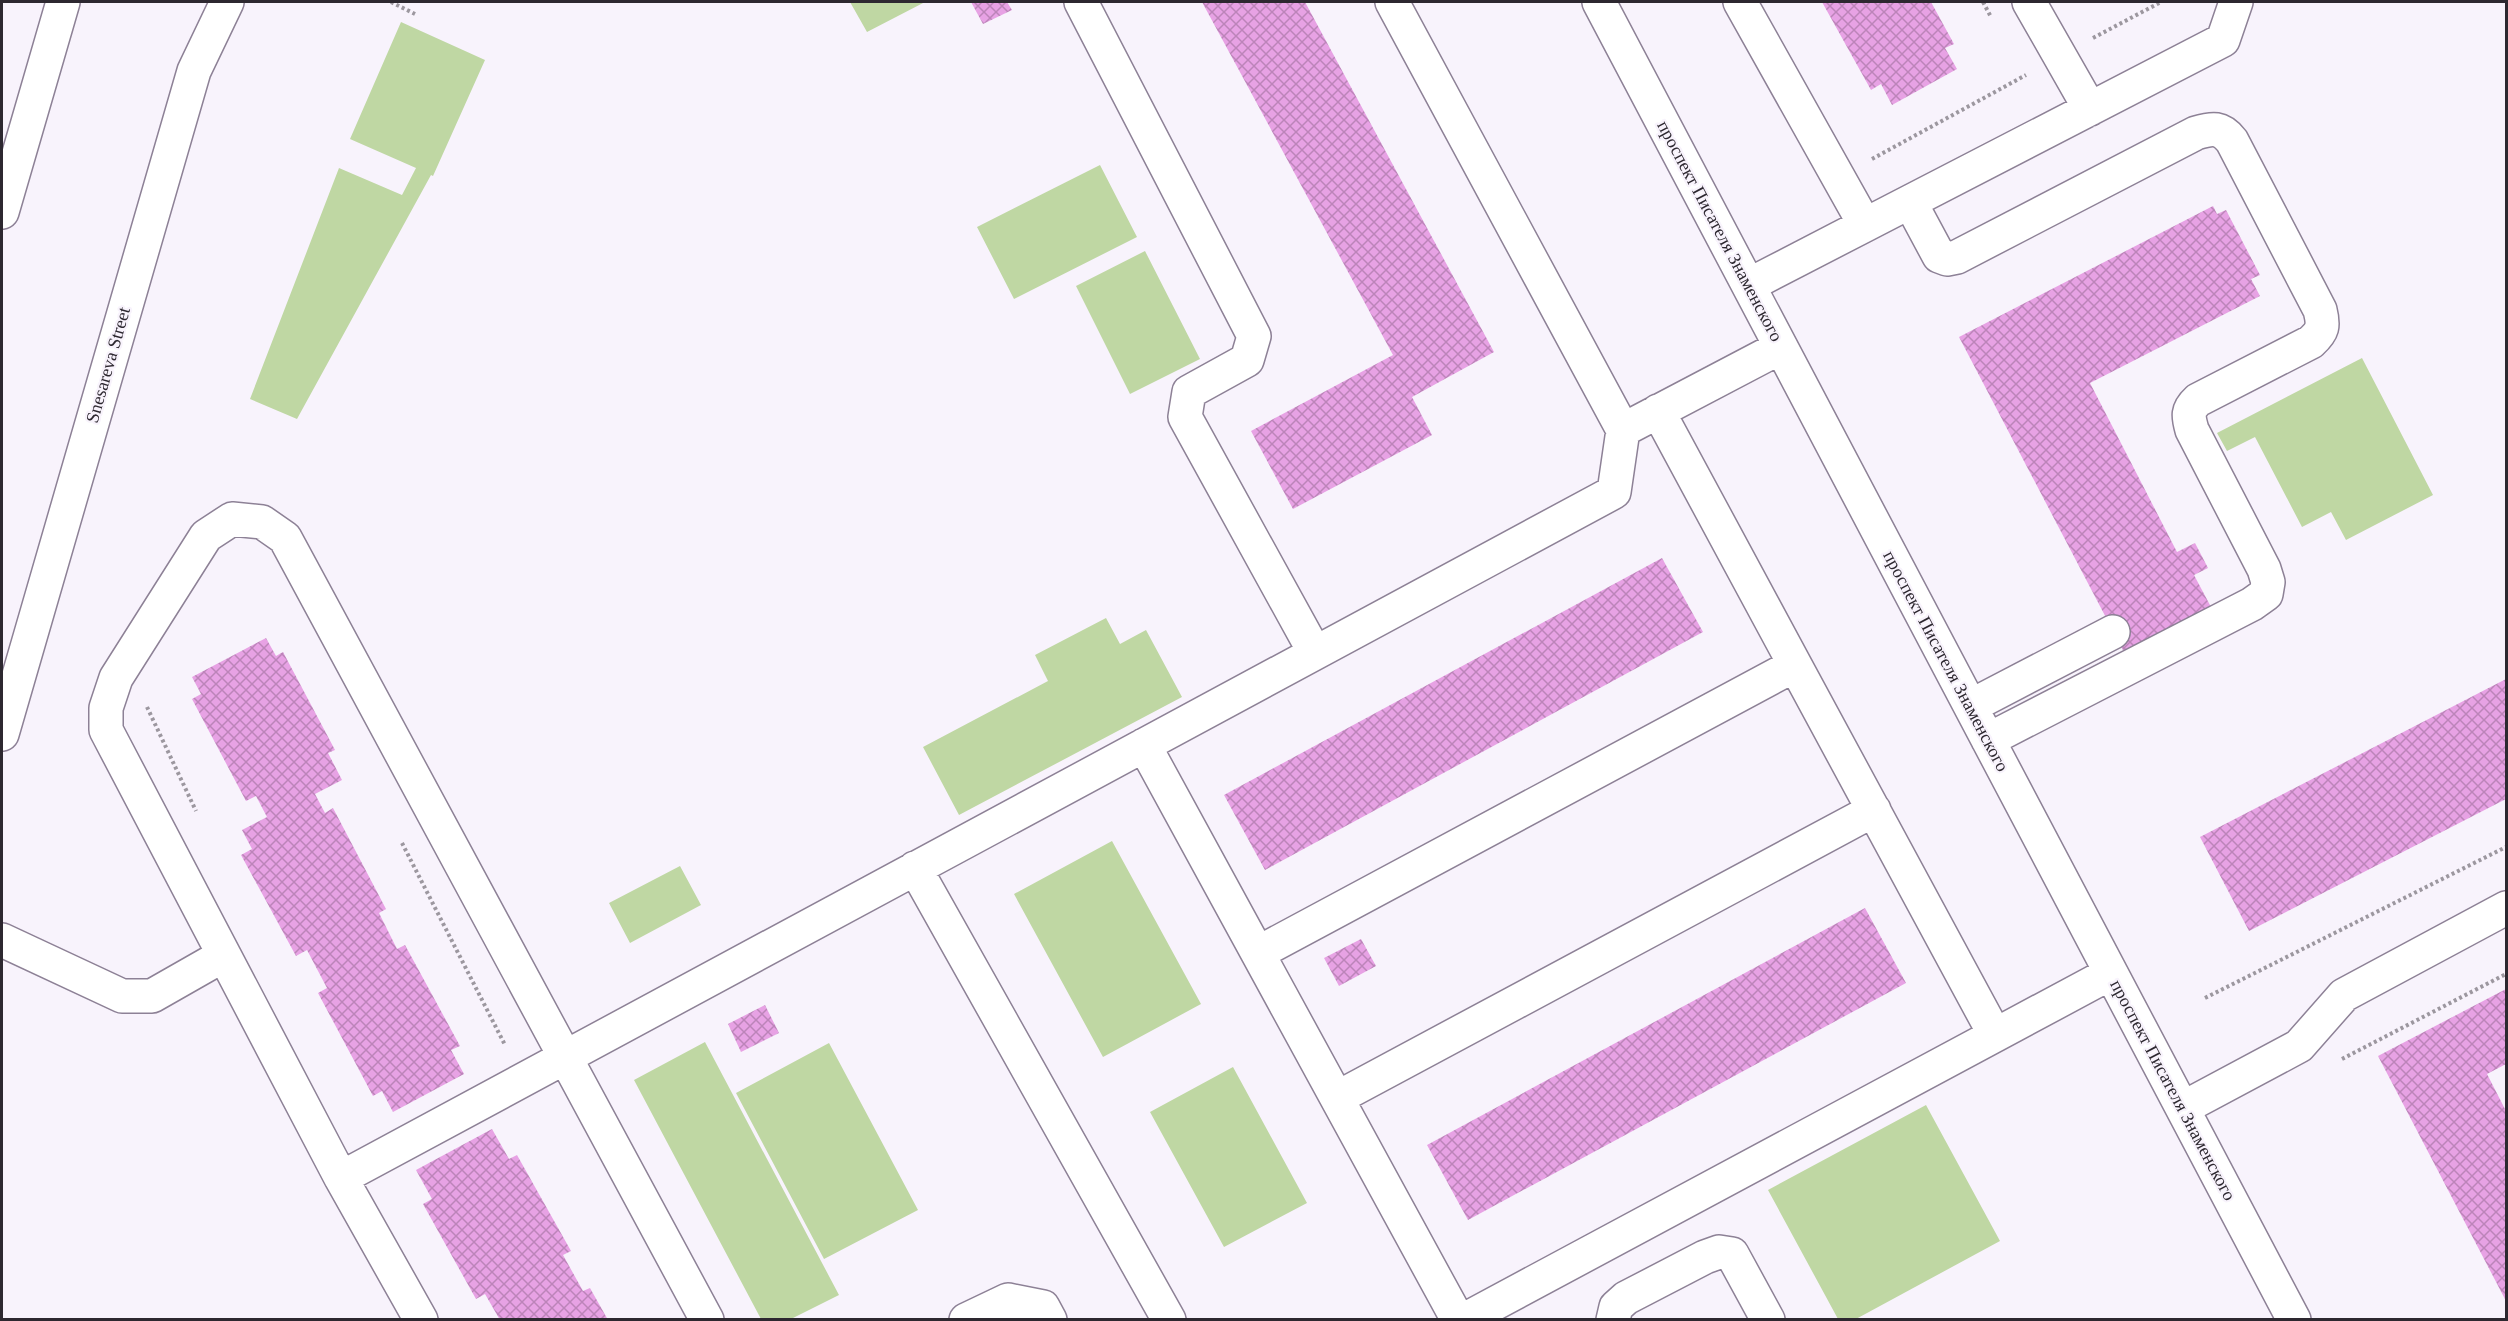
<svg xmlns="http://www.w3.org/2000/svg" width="2508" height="1321" font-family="Georgia,serif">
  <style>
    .green { fill: #bfd7a3 }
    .building { fill: url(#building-cross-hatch) }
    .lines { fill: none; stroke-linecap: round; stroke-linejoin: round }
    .minor-casing { stroke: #8d8196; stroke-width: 36 }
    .path { stroke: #9c979f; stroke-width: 4; stroke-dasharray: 3 3; stroke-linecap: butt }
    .minor { stroke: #fff; stroke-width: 33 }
    .labels { text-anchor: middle; stroke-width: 4.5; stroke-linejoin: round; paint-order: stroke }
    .street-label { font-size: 18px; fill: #2d2830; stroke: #f8f3fc }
  </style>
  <defs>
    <pattern id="building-cross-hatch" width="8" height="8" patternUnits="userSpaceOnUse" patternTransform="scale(1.5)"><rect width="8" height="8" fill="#e7a2e4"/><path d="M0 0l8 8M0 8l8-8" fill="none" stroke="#bc84b9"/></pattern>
  </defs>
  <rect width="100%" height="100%" fill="#f8f3fc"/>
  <path class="green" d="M850 2H925L867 32Z
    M401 22 485 60 433 176 431 175 297 419 250 399 339 168 402 195 416 168 350 139Z
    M1100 165 1137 237 1014 299 977 227Z
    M1145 251 1200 359 1130 394 1076 286Z
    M2362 358 2433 495 2346 540 2331 512 2302 527 2255 437 2227 451 2217 433Z
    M1106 618 1120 644 1146 630 1182 697 959 815 923 747 1048 681 1035 655Z
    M1112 841 1201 1004 1103 1057 1014 894Z
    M680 866 701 905 630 943 609 903Z
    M705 1042 839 1295 791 1319H761L634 1080Z
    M829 1043 918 1210 824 1259 736 1093Z
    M1233 1067 1307 1203 1224 1247 1150 1112Z
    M1926 1105 2000 1241 1856 1319H1838L1768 1190Z"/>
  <path class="building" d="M971 2H1007L1012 10 983 24Z
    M1202 2H1305L1494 352 1412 397 1432 435 1293 509 1251 431 1393 355Z
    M1822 2H1931L1954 44 1945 48 1957 69 1892 105 1881 84 1871 90Z
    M2213 206 2217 214 2226 210 2260 275 2251 279 2260 296 2090 383 2177 552 2195 543 2208 568 2194 575 2211 607 2124 652 1959 337Z
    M1662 558 1703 632 1265 870 1224 795Z
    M266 638 276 656 283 652 335 750 328 753 342 780 315 794 325 813 333 808 386 909 379 913 397 949 405 945 460 1046 451 1050 464 1074 393 1112 382 1091 373 1096 318 993 327 988 307 950 296 956 241 855 252 849 242 830 267 817 256 796 246 801 192 699 201 694 192 677Z
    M2506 679V799L2249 931 2200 837Z
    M1865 908 1906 983 1468 1220 1427 1145Z
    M1361 939 1376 966 1339 986 1324 958Z
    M2506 989V1064L2487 1074 2506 1111V1301L2378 1056Z
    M765 1005 779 1033 741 1052 728 1024Z
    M492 1129 509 1159 517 1155 571 1251 563 1255 583 1291 590 1288 608 1320H500L485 1294 476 1299 423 1204 432 1199 416 1170Z"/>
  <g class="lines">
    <defs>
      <path id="minor" d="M1081 2 1254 336 1247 360 1189 392 1185 417 1315 653
        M1392 2 1623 430
        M1599 2 2294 1320
        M1740 2 1865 225 2223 40 2236 2
        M2029 2 2090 109
        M1910 202 1939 256 1947 259 1957 257 2196 133C2213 128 2221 127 2232 141L2320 310C2324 326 2323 331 2311 342L2198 400C2187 410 2188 416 2192 430L2264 569 2268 582 2266 594 2252 604 1988 740
        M2 212 63 2
        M1749 285 1865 225
        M1795 665 1995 1035
        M1971 706 2113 632
        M2 734 194 71 227 2
        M1144 745 1458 1320
        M915 868 1169 1320
        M2 940 122 996H152L224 955
        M1258 953 1795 665 1658 411
        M1337 1098 1874 810
        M2183 1108 2299 1046 2344 995 2506 908
        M341 1178 1614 492 1623 430 1781 347
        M421 1320 341 1178 106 730V708L116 678 206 536 232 519 262 522 285 538 707 1320
        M966 1320 1008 1300 1043 1307 1050 1320
        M1464 1320 2111 973
        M1613 1320 1616 1307 1626 1298 1705 1257 1719 1252 1732 1254 1768 1320"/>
    </defs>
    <use href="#minor" class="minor-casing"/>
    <path class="path" d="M391 2 415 14
      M1983 2 1991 17
      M2093 38 2161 2
      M1872 159 2026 75
      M147 707 196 811
      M402 843 505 1045
      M2205 998 2506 847
      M2342 1059 2506 974"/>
    <use href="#minor" class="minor"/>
  </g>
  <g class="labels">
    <g class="street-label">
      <text transform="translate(1720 231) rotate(62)" y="6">проспект Писателя Знаменского</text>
      <text transform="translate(108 365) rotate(-74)" y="6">Snesareva Street</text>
      <text transform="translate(1946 661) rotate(62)" y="6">проспект Писателя Знаменского</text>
      <text transform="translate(2173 1090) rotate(62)" y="6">проспект Писателя Знаменского</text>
    </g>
  </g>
  <rect width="2508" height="1321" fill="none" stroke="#2d2830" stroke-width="6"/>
</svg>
